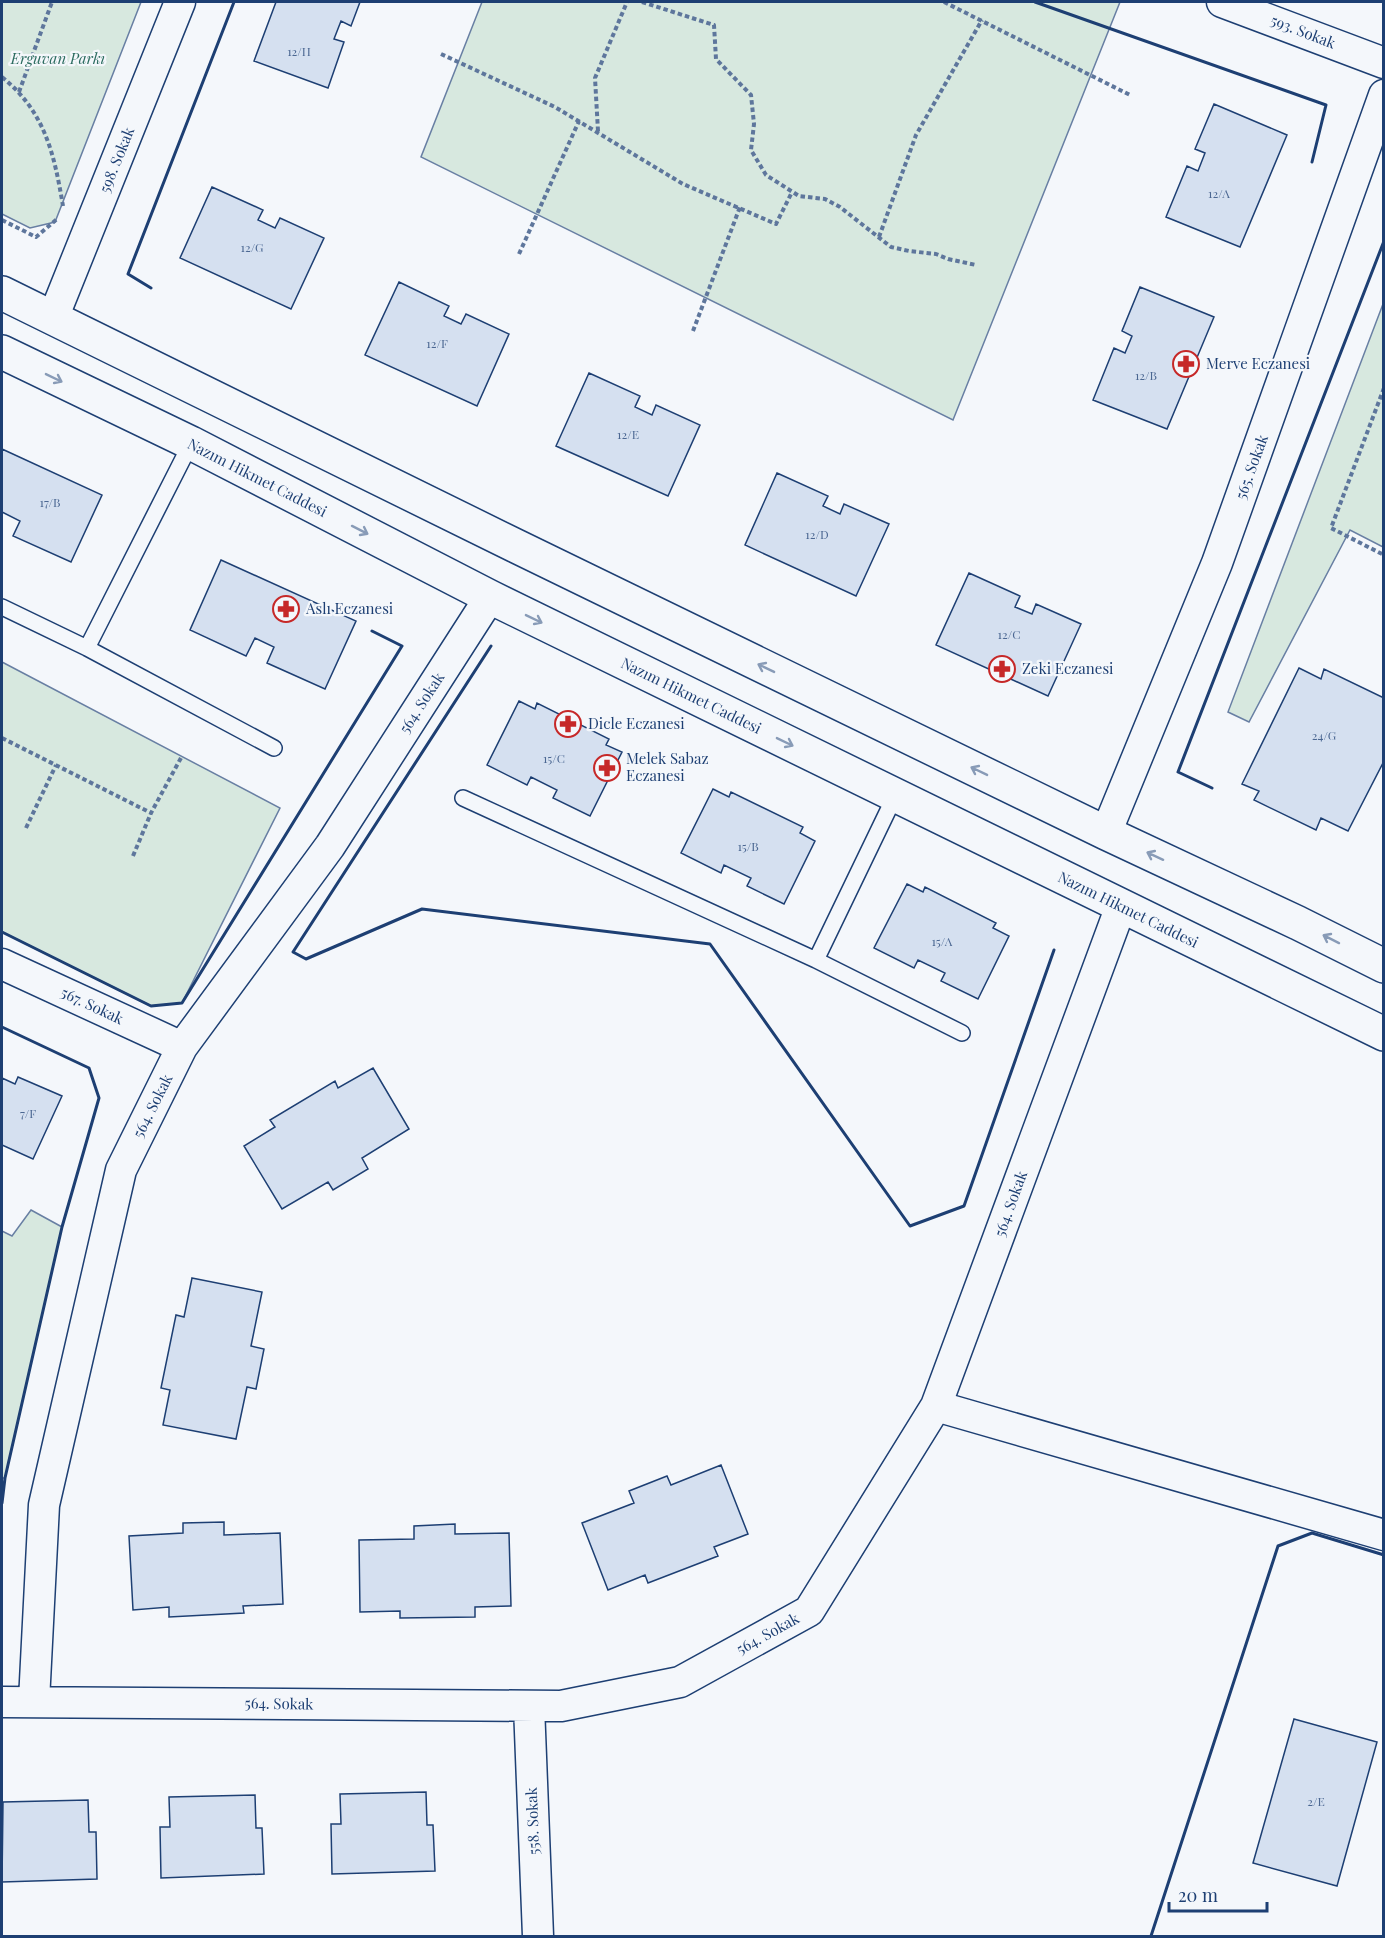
<svg xmlns="http://www.w3.org/2000/svg" width="1385" height="1938" font-family="'Playfair Display',serif">
  <style>
    .green { fill: #d7e8df; stroke: #687fa3; stroke-width: 1.5 }
    .building { fill: #d5e0f0; stroke: #1d3f73; stroke-width: 1.5 }
    .lines { fill: none; stroke-linecap: round; stroke-linejoin: round }
    .lane-casing { stroke: #1d3f73; stroke-width: 18 }
    .street-casing { stroke: #1d3f73; stroke-width: 33 }
    .secondary-casing { stroke: #1d3f73; stroke-width: 36 }
    .path { stroke: #5e769c; stroke-width: 4; stroke-dasharray: 4.5 3; stroke-linecap: butt }
    .lane { stroke: #f4f7fb; stroke-width: 15 }
    .street { stroke: #f4f7fb; stroke-width: 30 }
    .secondary { stroke: #f4f7fb; stroke-width: 33 }
    .wall { stroke: #1d3f73; stroke-width: 3 }
    .oneway { stroke: #889bb7 }
    .labels { text-anchor: middle; stroke-width: 4.5; stroke-linejoin: round; paint-order: stroke }
    .number-label { font-size: 12px; fill: #4b6792 }
    .street-label { font-size: 15px; fill: #1d3f73; stroke: #f4f7fb }
    .park-label { font-size: 15px; font-style: italic; fill: #2c6c60; stroke: #f4f7fb }
    .poi-label { font-size: 15px; fill: #1d3f73; stroke: #f4f7fb; text-anchor: start }
  </style>
  <rect width="100%" height="100%" fill="#f4f7fb"/>
  <path class="green" d="M2 2H141L55 222 30 228 2 214Z
    M482 2H1120L953 420 421 157Z
    M1383 304V547L1350 530 1249 722 1228 712Z
    M2 662 280 808 182 1003 151 1006 2 932Z
    M31 1210 62 1227 5 1478H2V1231L12 1236Z"/>
  <path class="building" d="M276 2H360L351 26 341 21 334 39 344 42 328 88 254 61Z
    M1214 104 1287 135 1240 247 1166 217 1187 166 1198 171 1205 153 1195 149Z
    M212 187 263 210 258 220 275 228 280 218 324 238 291 309 180 258Z
    M399 282 449 306 444 316 461 324 466 314 509 334 477 406 365 355Z
    M1140 287 1214 317 1167 429 1093 400 1114 348 1125 353 1132 336 1122 331Z
    M589 373 640 396 635 407 652 415 656 405 700 425 668 496 556 446Z
    M2 449 102 495 71 562 13 536 20 521 2 512Z
    M777 473 828 496 823 506 840 514 844 504 889 524 856 596 745 545Z
    M221 560 356 621 325 689 267 663 274 647 255 638 246 656 190 630Z
    M969 573 1020 596 1015 607 1032 614 1036 604 1081 624 1048 696 936 645Z
    M1299 668 1321 679 1324 669 1384 698V761L1348 831 1321 818 1316 830 1254 800 1259 791 1242 784Z
    M519 701 535 709 537 703 609 739 606 745 622 752 590 816 553 798 557 790 531 777 527 785 487 765Z
    M713 789 729 797 731 792 803 827 800 833 815 841 784 904 747 886 751 878 724 865 721 873 681 853Z
    M907 884 923 892 925 887 996 923 993 928 1009 936 978 999 941 981 945 973 918 960 914 968 874 948Z
    M373 1068 409 1129 362 1158 368 1169 333 1190 328 1182 282 1209 244 1146 275 1127 270 1120 335 1081 338 1088Z
    M18 1077 62 1096 33 1159 2 1145V1078L15 1084Z
    M192 1278 262 1292 251 1346 264 1349 256 1389 247 1387 236 1439 163 1425 170 1390 161 1388 176 1315 184 1317Z
    M721 1465 748 1534 714 1547 718 1556 648 1583 645 1575 608 1590 582 1523 634 1503 629 1491 667 1476 671 1485Z
    M224 1522V1535L280 1533 283 1604 243 1606 244 1613 169 1617V1607L133 1610 129 1536 183 1533V1523Z
    M455 1524V1534L509 1533 511 1606 475 1607V1617L400 1618V1611L360 1612 359 1540 414 1539V1526Z
    M1294 1719 1377 1742 1337 1886 1253 1863Z
    M426 1792 427 1825H433L435 1871 332 1874 331 1824H341L340 1794Z
    M255 1795 256 1828H262L264 1874 161 1878 160 1827H170L169 1797Z
    M88 1800 89 1832H96L97 1879 2 1882 3 1802Z"/>
  <g class="lines">
    <defs>
      <path id="lane" d="M2 607 87 648 274 748
        M87 648 191 443
        M463 798 816 960 962 1033
        M816 960 895 796"/>
      <path id="street" d="M1222 2 1384 63
        M53 318 180 2
        M1106 833 1217 563 1384 95
        M2 964 182 1047
        M936 1406 1384 1535
        M34 1701 44 1505 121 1170 182 1047 330 846 490 597
        M2 1702 561 1706 680 1682 809 1611 936 1406 1121 906
        M529 1706 538 1936"/>
      <path id="secondary" d="M2 293 516 546 1106 833 1298 923 1384 966
        M2 352 191 443 490 597 1384 1034"/>
    </defs>
    <use href="#lane" class="lane-casing"/>
    <use href="#street" class="street-casing"/>
    <use href="#secondary" class="secondary-casing"/>
    <path class="path" d="M642 2 714 25 716 59 751 95 754 124 751 150 766 175 799 196 825 199 840 207 891 247 909 251 936 254 948 259 976 265
      M944 2 1130 95
      M441 54 555 107 683 184 776 224 792 192
      M2 77C45 112 54 153 63 206
      M19 92 52 2
      M598 131 595 78 627 2
      M2 220 36 237 57 219
      M879 237 916 135 982 20
      M519 254 579 121
      M693 331 740 207
      M1384 388 1331 528 1384 555
      M2 738 151 813 182 756
      M26 828 56 765
      M133 856 151 813"/>
    <use href="#lane" class="lane"/>
    <use href="#street" class="street"/>
    <use href="#secondary" class="secondary"/>
    <path class="wall" d="M1035 2 1326 105 1312 162
      M151 288 128 274 234 2
      M491 646 293 952 306 959 422 909 710 944 910 1226 964 1206 1054 950
      M1212 788 1178 772 1384 241
      M2 932 151 1006 182 1003 402 646 372 631
      M2 1027 89 1068 99 1098 62 1227 5 1478 2 1503
      M1151 1936 1278 1546 1312 1533 1384 1555"/>
  </g>
  <defs><path id="oneway-shaft" d="M-6 0H5M1.5-3L5.5 0L1.5 3" fill="none" stroke-width="1.6" stroke-linecap="round" stroke-linejoin="round" transform="scale(1.5)"/></defs>
  <g class="oneway">
    <use href="#oneway-shaft" transform="translate(54 378) rotate(26)"/>
    <use href="#oneway-shaft" transform="translate(360 530) rotate(27)"/>
    <use href="#oneway-shaft" transform="translate(534 619) rotate(26)"/>
    <use href="#oneway-shaft" transform="translate(766 668) rotate(-154)"/>
    <use href="#oneway-shaft" transform="translate(785 742) rotate(26)"/>
    <use href="#oneway-shaft" transform="translate(979 771) rotate(-154)"/>
    <use href="#oneway-shaft" transform="translate(1155 856) rotate(-155)"/>
    <use href="#oneway-shaft" transform="translate(1331 939) rotate(-153)"/>
  </g>
  <defs>
    <symbol id="pharmacy-ring" viewBox="-11 -11 22 22"><circle r="9.5" fill="#f4f7fb" stroke="#c62828" stroke-width="1.5"/><path d="M-2-6h4v4h4v4h-4v4h-4v-4h-4v-4h4Z" fill="#c62828"/></symbol>
  </defs>
  <g fill-rule="evenodd">
    <use href="#pharmacy-ring" x="1171" y="349" width="30" height="30"/>
    <use href="#pharmacy-ring" x="271" y="594" width="30" height="30"/>
    <use href="#pharmacy-ring" x="987" y="654" width="30" height="30"/>
    <use href="#pharmacy-ring" x="553" y="709" width="30" height="30"/>
    <use href="#pharmacy-ring" x="592" y="753" width="30" height="30"/>
  </g>
  <g class="labels">
    <g class="number-label">
      <text x="299" y="56">12/H</text>
      <text x="1219" y="198">12/A</text>
      <text x="252" y="252">12/G</text>
      <text x="437" y="348">12/F</text>
      <text x="1146" y="380">12/B</text>
      <text x="628" y="439">12/E</text>
      <text x="50" y="507">17/B</text>
      <text x="817" y="539">12/D</text>
      <text x="1009" y="639">12/C</text>
      <text x="1324" y="740">24/G</text>
      <text x="554" y="763">15/C</text>
      <text x="748" y="851">15/B</text>
      <text x="942" y="946">15/A</text>
      <text x="28" y="1118">7/F</text>
      <text x="1316" y="1806">2/E</text>
    </g>
    <g class="street-label">
      <text transform="translate(1303 32) rotate(21)" y="5">593. Sokak</text>
      <text transform="translate(117 160) rotate(-68)" y="5">598. Sokak</text>
      <text transform="translate(1252 467) rotate(-70)" y="5">565. Sokak</text>
      <text transform="translate(257 478) rotate(27)" y="5">Nazım Hikmet Caddesi</text>
      <text transform="translate(691 696) rotate(26)" y="5">Nazım Hikmet Caddesi</text>
      <text transform="translate(422 703) rotate(-57)" y="5">564. Sokak</text>
      <text transform="translate(1128 910) rotate(26)" y="5">Nazım Hikmet Caddesi</text>
      <text transform="translate(92 1006) rotate(25)" y="5">567. Sokak</text>
      <text transform="translate(153 1106) rotate(-63)" y="5">564. Sokak</text>
      <text transform="translate(1011 1204) rotate(-70)" y="5">564. Sokak</text>
      <text transform="translate(768 1634) rotate(-29)" y="5">564. Sokak</text>
      <text transform="translate(279 1704) rotate(1)" y="5">564. Sokak</text>
      <text transform="translate(533 1821) rotate(-92)" y="5">558. Sokak</text>
    </g>
    <g class="park-label">
      <text x="58" y="64">Erguvan Parkı</text>
    </g>
    <g class="poi-label">
      <text x="1206" y="369">Merve Eczanesi</text>
      <text x="306" y="614">Aslı Eczanesi</text>
      <text x="1022" y="674">Zeki Eczanesi</text>
      <text x="588" y="729">Dicle Eczanesi</text>
      <text x="626" y="764">Melek Sabaz<tspan x="626" dy="17">Eczanesi</tspan></text>
    </g>
  </g>
  <rect width="1385" height="1938" fill="none" stroke="#1d3f73" stroke-width="6"/>
  <path d="M1169 1902v9h98v-9" fill="none" stroke="#1d3f73" stroke-width="3"/>
  <text x="1178" y="1902" font-size="18" fill="#1d3f73" stroke="#f4f7fb" stroke-width="4.5" paint-order="stroke">20 m</text>
</svg>
